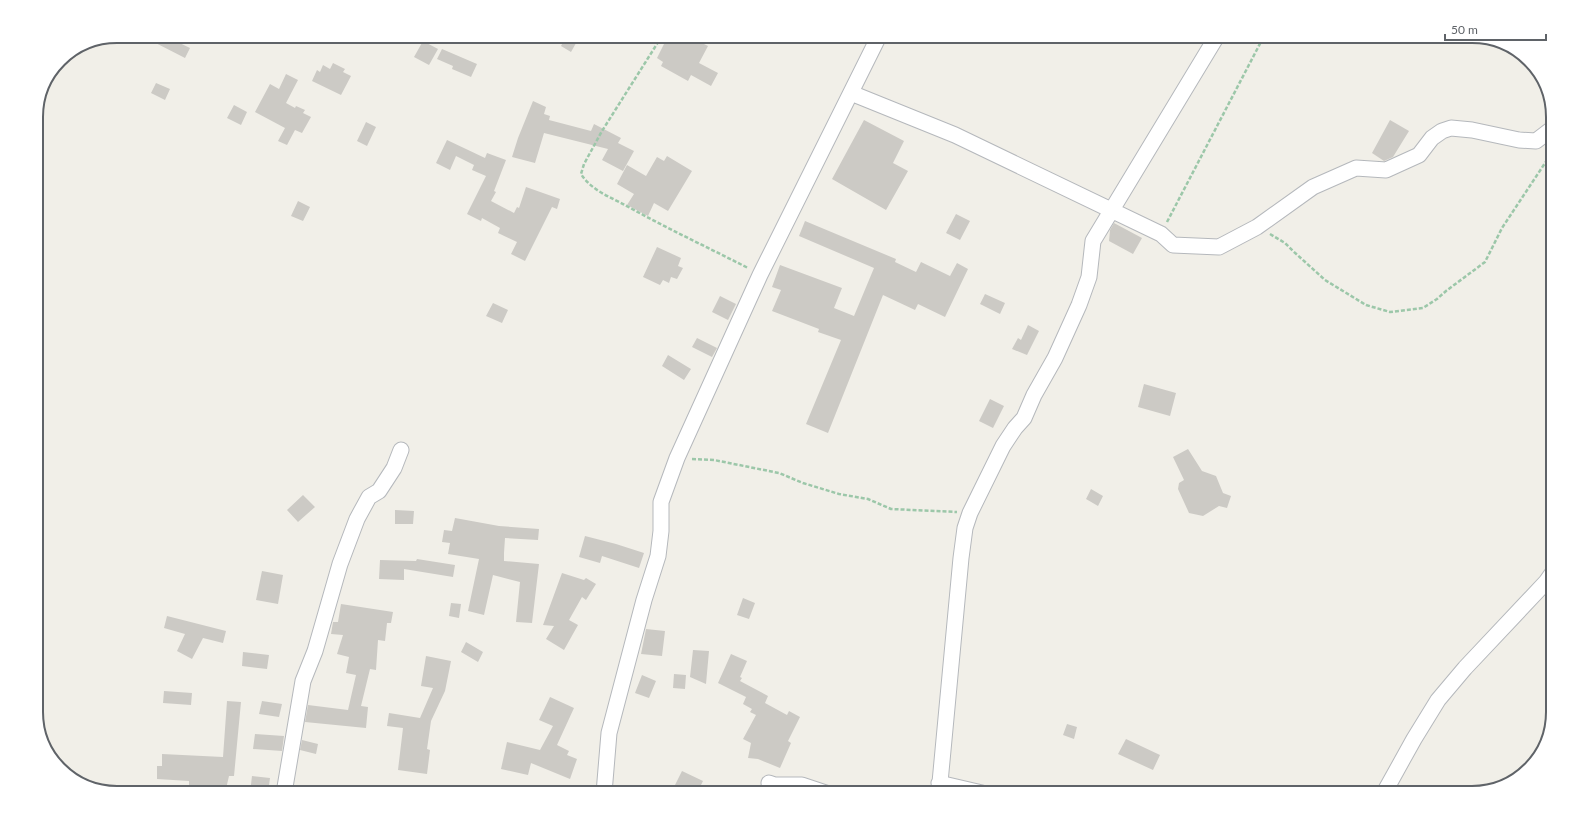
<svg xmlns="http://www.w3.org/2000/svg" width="1589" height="829" font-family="Lato,sans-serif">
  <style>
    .building { fill: #cccac5 }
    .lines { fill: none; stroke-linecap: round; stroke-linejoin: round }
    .minor-casing { stroke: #b5b8bc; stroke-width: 17 }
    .path { stroke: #9cc7a9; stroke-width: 2.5; stroke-dasharray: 4 2; stroke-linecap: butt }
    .minor { stroke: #fff; stroke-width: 15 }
    .rim { fill: none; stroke: #5f6368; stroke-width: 2 }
  </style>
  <rect width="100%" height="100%" fill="#f1efe8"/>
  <path class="building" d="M142 36H165L190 48 185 58Z
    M566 36H580L571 52 561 46Z
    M668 36H688L708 46 699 63 718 73 711 86 691 75 688 81 661 66 663 62 657 58Z
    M423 41 438 49 429 65 414 57Z
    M442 49 477 64 471 77 452 69 453 66 437 59Z
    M333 63 345 69 343 72 351 76 341 95 312 81 317 70 320 72 323 65 330 69Z
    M286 74 298 80 286 103 295 108 296 106 305 110 303 113 311 117 302 133 295 130 287 145 278 141 285 128 255 112 270 84 279 89Z
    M156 83 170 89 165 100 151 93Z
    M533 101 546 107 544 114 550 116 549 120 591 131 594 124 621 138 618 143 634 151 623 171 602 160 608 149 544 133 535 163 512 157 518 138Z
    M234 105 247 112 241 125 227 118Z
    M864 120 904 141 893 163 908 171 886 210 832 179Z
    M1390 120 1409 131 1393 157 1384 161 1372 153Z
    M366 122 376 127 367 146 357 141Z
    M447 140 485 158 487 153 506 160 494 191 496 192 491 201 514 213 517 207 519 208 526 187 560 199 557 209 552 207 525 261 511 254 517 242 498 233 500 228 482 218 481 221 467 214 486 176 472 170 474 165 456 156 450 170 436 163Z
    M667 156 692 171 668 211 654 203 648 216 627 205 634 194 617 184 627 165 646 176 657 157 664 161Z
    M298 201 310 207 303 221 291 216Z
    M956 214 970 221 960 240 946 233Z
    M805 221 896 259 895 262 916 272 921 262 950 276 957 263 968 269 945 317 918 304 915 310 883 295 828 433 806 424 841 340 818 332 819 329 772 311 781 290 772 287 780 265 842 288 834 308 854 316 874 268 799 236Z
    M1114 223 1142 238 1133 254 1109 241 1110 230Z
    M657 247 681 258 678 266 683 268 677 279 671 277 669 283 663 280 660 285 643 277Z
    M985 294 1005 303 1000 314 980 304Z
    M720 296 736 304 728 320 712 312Z
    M493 303 508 310 502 323 486 316Z
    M1028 325 1039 331 1027 355 1012 349 1018 338 1021 340Z
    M697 338 717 348 712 357 692 347Z
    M668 355 691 369 684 380 662 366Z
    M1144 384 1176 393 1170 416 1138 407Z
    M990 399 1004 406 993 428 979 421Z
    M1188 449 1202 471 1216 476 1223 493 1231 496 1227 508 1219 506 1203 516 1189 513 1178 489 1179 483 1184 480 1173 457Z
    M1091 489 1103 496 1098 506 1086 499Z
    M303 495 315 507 298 522 287 510Z
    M395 510 414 511 413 524H395Z
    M455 518 499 526 539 529 538 540 505 538 504 553V561L539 564 532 623 516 622 520 582 493 575 484 615 468 611 479 559 448 554 450 543 442 542 444 530 452 531Z
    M585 536 616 544 644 553 639 568 602 556 600 563 579 557Z
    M417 559 455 565 453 577 404 569V580L379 579 380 560 416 561Z
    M262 571 283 575 278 604 256 600Z
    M562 573 584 580 586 578 596 584 586 600 582 597 569 620 578 625 564 650 546 639 554 626 543 625Z
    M743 598 755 603 749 619 737 615Z
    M451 603 461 604 459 618 449 616Z
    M341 604 393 612 391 623H387L385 641 378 640 376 670 370 669 361 706 368 707 366 728 305 722 308 705 348 710 356 675 346 673 349 657 337 654 343 635 331 634 333 622H338Z
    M167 616 226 631 223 643 203 638 192 659 177 651 185 634 164 628Z
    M646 629 665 631 662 656 641 654Z
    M466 642 483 652 478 662 461 652Z
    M693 650 709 651 706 684 690 677Z
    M243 652 269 655 267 669 242 666Z
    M731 654 747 661 740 677 742 678 740 681 768 696 765 703 787 715 789 711 800 717 788 741 791 743 780 768 758 759 748 758 751 743 743 739 756 715 750 712 752 709 743 704 746 697 718 683Z
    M426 656 451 661 445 691 431 721 427 749 430 750 427 774 398 770 403 728 387 726 389 713 420 718 433 688 421 686Z
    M674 674 686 675 685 689 673 688Z
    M642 675 656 681 649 698 635 693Z
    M164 691 192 693 191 705 163 703Z
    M550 697 574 708 557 745 569 751 567 755 577 759 570 779 531 763 528 775 501 769 507 742 540 750 553 726 539 720Z
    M227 701 241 702 234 776H229L225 793H189V781L157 779V766H162V754L223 757Z
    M262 701 282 704 279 717 259 714Z
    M1067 724 1077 727 1074 739 1063 735Z
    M255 734 284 736 282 751 253 749Z
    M1126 739 1160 755 1153 770 1118 754Z
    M302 740 318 744 316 754 300 750Z
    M682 771 703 781 697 793H671Z
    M252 776 270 778 268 793H250Z"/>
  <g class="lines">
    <defs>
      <path id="minor" d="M851 93 955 135 1161 234 1173 245 1219 247 1257 227 1313 187 1356 168 1386 170 1419 155 1432 138 1442 131 1451 128 1472 130 1519 140 1536 141 1553 128
        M769 783 775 785H802L826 793
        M939 783 982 793
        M284 793 303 681 315 651 340 564 357 519 369 497 379 491 394 468 401 450
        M604 793 609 733 644 600 658 556 661 531V502L677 458 760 275 879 36
        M939 793 961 558 965 528 970 513 1003 446 1015 428 1024 418 1034 395 1055 358 1079 305 1089 277 1093 241 1217 36
        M1384 793 1414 739 1438 700 1465 668 1546 582 1553 572"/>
    </defs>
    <use href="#minor" class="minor-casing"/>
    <path class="path" d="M662 36 602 131 584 164 581 174C591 190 610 197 625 205 666 228 707 247 748 268
      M1167 222 1264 36
      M1270 234 1285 243 1293 251 1325 280 1366 305 1390 312 1423 308 1437 299 1446 291 1485 262 1502 228 1553 151
      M692 459 714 460 779 473 803 483 839 494 868 499 891 509 957 512"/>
    <use href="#minor" class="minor"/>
  </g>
  <path d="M0 0H1589V829H0ZM117 43H1472A74 74 0 0 1 1546 117V712A74 74 0 0 1 1472 786H117A74 74 0 0 1 43 712V117A74 74 0 0 1 117 43Z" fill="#fff" fill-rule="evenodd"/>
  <path class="rim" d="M117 43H1472A74 74 0 0 1 1546 117V712A74 74 0 0 1 1472 786H117A74 74 0 0 1 43 712V117A74 74 0 0 1 117 43Z"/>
  <path d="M1445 34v6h101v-6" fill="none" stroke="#5f6368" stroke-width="2"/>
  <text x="1451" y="34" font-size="12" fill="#5f6368" stroke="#ffffff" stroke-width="3" paint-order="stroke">50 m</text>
</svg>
